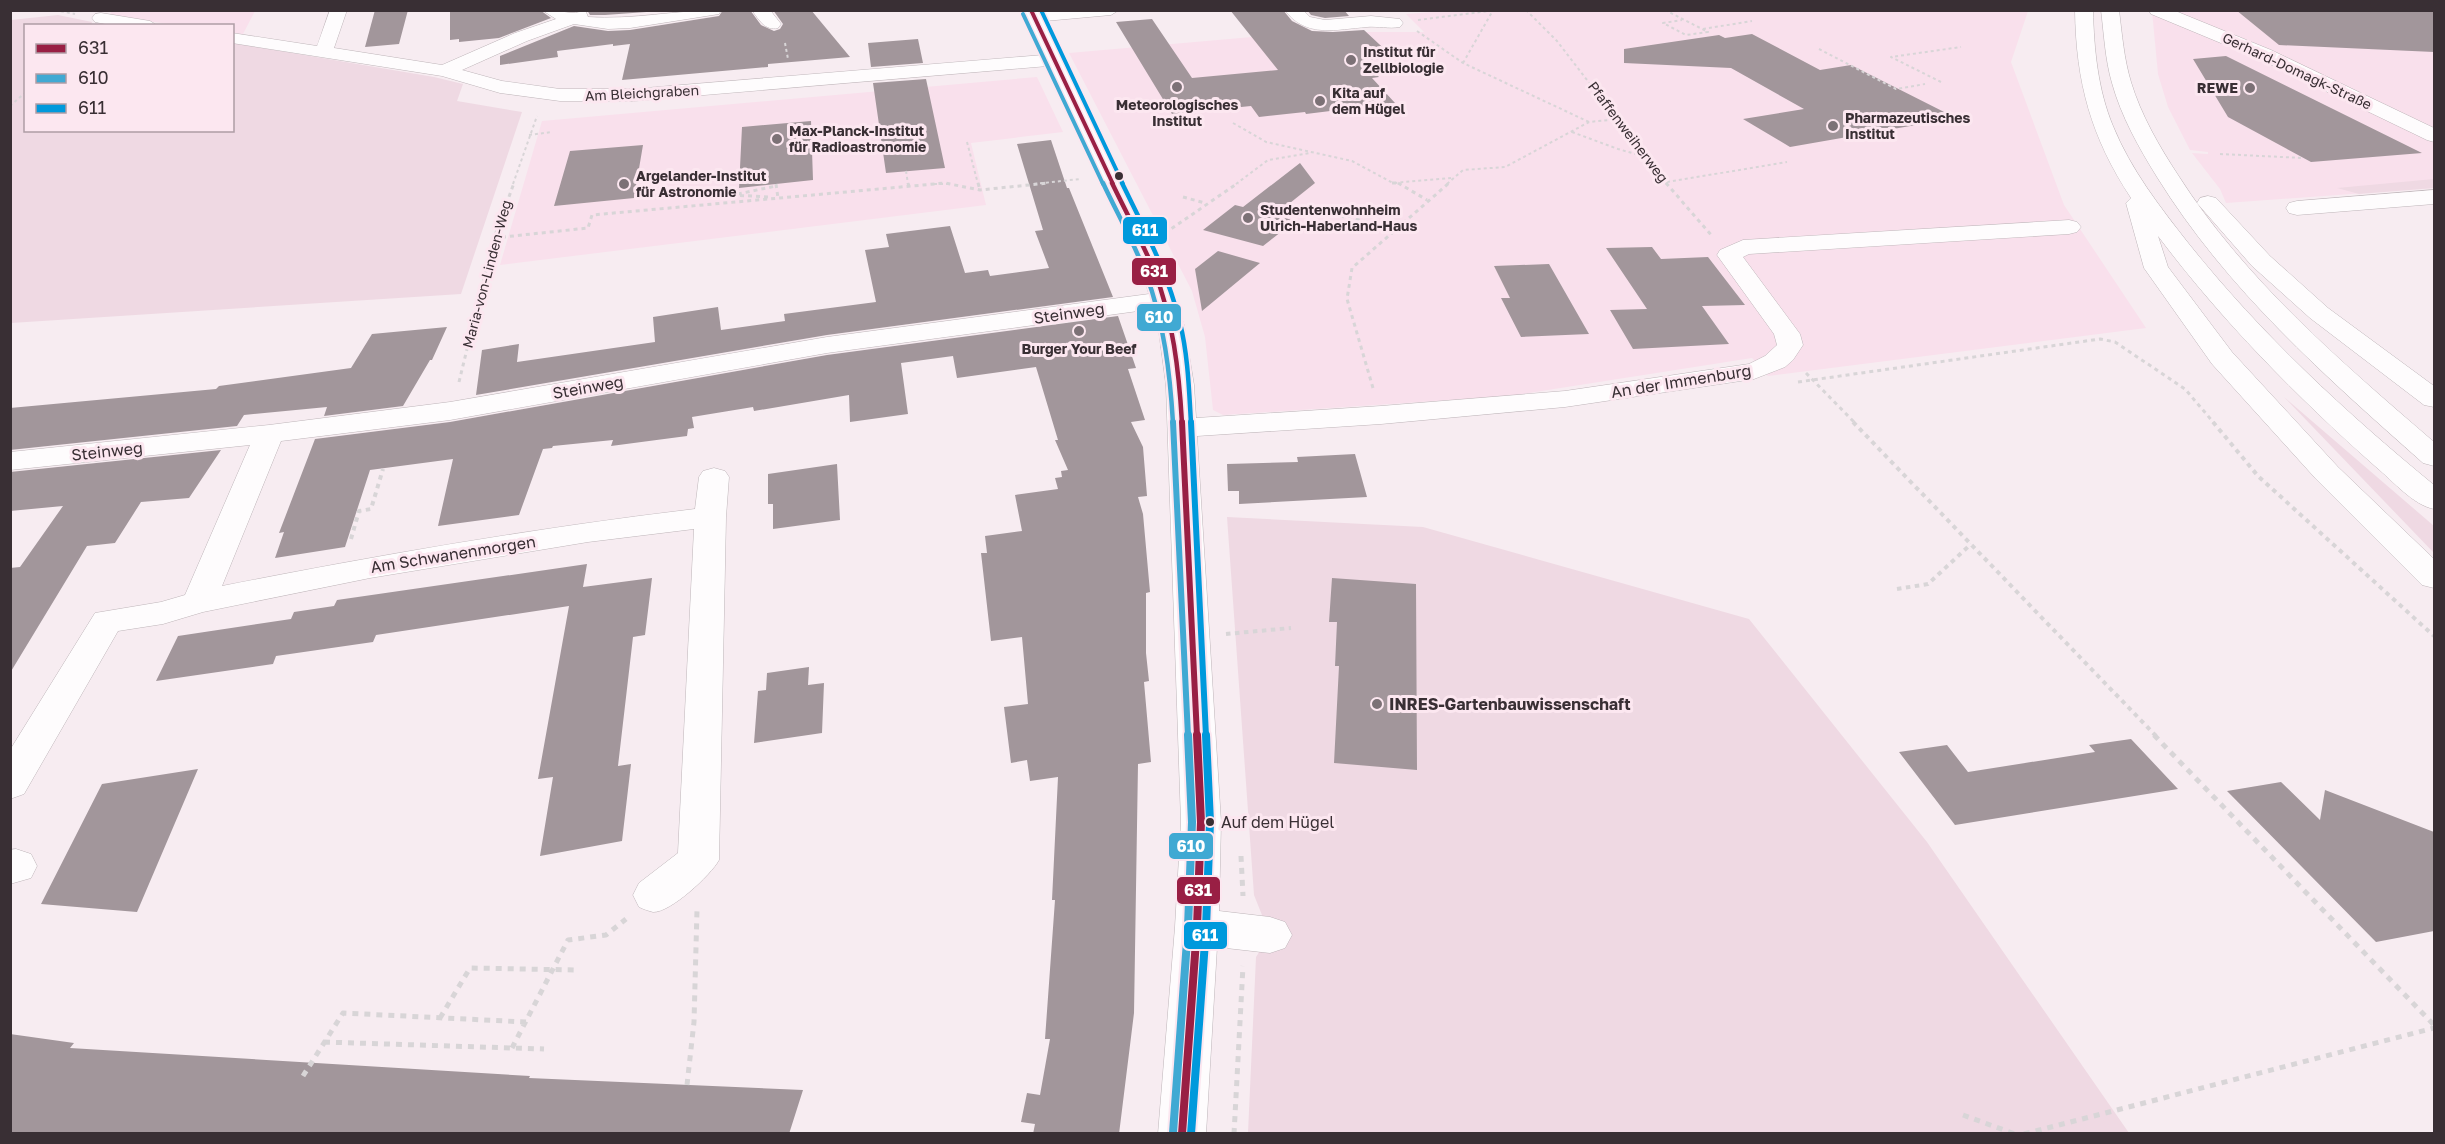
<svg xmlns="http://www.w3.org/2000/svg" width="2445" height="1144" font-family="'Golos Text',sans-serif">
  <style>
    .built { fill: #f9e0ec }
    .green { fill: #efd9e3 }
    .building { fill: #a2969b }
    .lines { fill: none; stroke-linecap: round; stroke-linejoin: round }
    .minor-casing { stroke: #beb5b9; stroke-width: 1 }
    .highway-casing { stroke: #beb5b9; stroke-width: 1 }
    .path-far3 { stroke: #d8d5d7; stroke-width: 2; stroke-dasharray: 3 3; stroke-linecap: butt }
    .path-far2 { stroke: #d8d5d7; stroke-width: 3; stroke-dasharray: 4 4; stroke-linecap: butt }
    .path-far1 { stroke: #d8d5d7; stroke-width: 4; stroke-dasharray: 4.5 4.5; stroke-linecap: butt }
    .path { stroke: #d8d5d7; stroke-width: 5; stroke-dasharray: 6 6; stroke-linecap: butt }
    .minor { fill: #fefcfd; fill-rule: evenodd }
    .highway { fill: #fefcfd; fill-rule: evenodd }
    .bus-1-far3-casing { stroke: #fce7f0; stroke-width: 7 }
    .bus-1-far2-casing { stroke: #fce7f0; stroke-width: 8 }
    .bus-1-far1-casing { stroke: #fce7f0; stroke-width: 10 }
    .bus-1-casing { stroke: #fce7f0; stroke-width: 12 }
    .bus-2-far3-casing { stroke: #fce7f0; stroke-width: 7 }
    .bus-2-far2-casing { stroke: #fce7f0; stroke-width: 8 }
    .bus-2-far1-casing { stroke: #fce7f0; stroke-width: 10 }
    .bus-2-casing { stroke: #fce7f0; stroke-width: 12 }
    .bus-3-far3-casing { stroke: #fce7f0; stroke-width: 7 }
    .bus-3-far2-casing { stroke: #fce7f0; stroke-width: 8 }
    .bus-3-far1-casing { stroke: #fce7f0; stroke-width: 10 }
    .bus-3-casing { stroke: #fce7f0; stroke-width: 12 }
    .bus-1-far3 { stroke: #991f44; stroke-width: 4 }
    .bus-1-far2 { stroke: #991f44; stroke-width: 4.5 }
    .bus-1-far1 { stroke: #991f44; stroke-width: 6 }
    .bus-1 { stroke: #991f44; stroke-width: 8 }
    .bus-2-far3 { stroke: #40a9d3; stroke-width: 4 }
    .bus-2-far2 { stroke: #40a9d3; stroke-width: 4.5 }
    .bus-2-far1 { stroke: #40a9d3; stroke-width: 6 }
    .bus-2 { stroke: #40a9d3; stroke-width: 8 }
    .bus-3-far3 { stroke: #0099dc; stroke-width: 4 }
    .bus-3-far2 { stroke: #0099dc; stroke-width: 4.5 }
    .bus-3-far1 { stroke: #0099dc; stroke-width: 6 }
    .bus-3 { stroke: #0099dc; stroke-width: 8 }
    .poi-dot { fill: #7c7176; stroke: #fce7f0; stroke-width: 2 }
    .bus-dot { fill: #392f34; stroke: #fce7f0; stroke-width: 2 }
    .labels { text-anchor: middle; stroke-width: 6; stroke-linejoin: round; paint-order: stroke }
    .far-poi-label { font-size: 14px; font-weight: bold; fill: #392f34; stroke: #fce7f0; text-anchor: start }
    .far-street-label { font-size: 14px; fill: #392f34; stroke: #fce7f0 }
    .street-label { font-size: 16px; fill: #392f34; stroke: #fce7f0 }
    .poi-label { font-size: 16px; font-weight: bold; fill: #392f34; stroke: #fce7f0; text-anchor: start }
    .near-bus-label { font-size: 16px; fill: #392f34; stroke: #fce7f0; text-anchor: start }
    .line-badge { stroke: #fce7f0; stroke-width: 2 }
    .badge-label { font-size: 16px; text-anchor: middle; font-weight: bold; fill: #fff }
  </style>
  <rect width="100%" height="100%" fill="#f7ecf1"/>
  <path class="built" d="M113 10 255 11 243 34 233 33 232 26 177 25 108 16Z
    M1445 11H2028L2011 62 2064 205 2146 328 1768 376 1752 358 1510 396 1223 415 1213 410 1205 337 1192 291 1069 53 1310 32H1424L1406 14Z
    M2152 11H2434V188L2226 203 2220 189 2192 153 2208 154V152L2190 150 2168 107 2158 74Z
    M1037 77 1063 132 971 143 986 205 500 265 542 121Z"/>
  <path class="green" d="M58 15 92 22 91 25 111 23 126 25 26 26V130H232L233 43 434 77 463 84 457 101 522 112 461 294 11 323V20Z
    M2434 179V188L2359 194 2337 188Z
    M2284 397 2434 526V553L2433 552Z
    M1227 517 1423 527 1749 619 1927 842 2129 1133H1248L1256 957 1270 935 1254 895Z"/>
  <path class="building" d="M375 10H408L399 44 365 47Z
    M450 10H540L551 18 499 38 459 42V39L450 40Z
    M587 10H674L605 15H590Z
    M723 10H750L761 25 774 31 780 29 783 24 773 10H811L850 57 768 64V67L622 80 630 44 613 46V44L557 51 558 57 500 65V56L574 26 608 31 630 30 719 16Z
    M1230 10H1283L1292 21 1312 31 1333 32 1364 30 1394 58 1363 61 1379 77 1372 78 1395 103 1306 114 1305 112 1259 117 1251 106 1172 114 1116 22 1152 19 1192 78 1278 70Z
    M1307 10H1344L1349 16 1325 18 1311 15Z
    M2236 10H2434V52L2279 45Z
    M1752 34 1820 70 1851 65 1956 118 1790 147 1743 119 1804 109 1731 68 1624 63V49L1719 35 1725 38Z
    M918 39 923 63 871 67 868 43Z
    M2226 56 2422 153 2311 162 2228 117 2193 59Z
    M926 79 945 168 886 173 873 83Z
    M811 121 813 180 739 188 742 127Z
    M1051 140 1067 188H1069L1113 297 827 335 476 395 482 350 519 344 517 362 655 342 653 317 718 307 721 330 785 321 784 314 876 302 865 250 889 247 886 234 950 226 965 273 988 270 990 276 1049 268 1035 231 1043 230 1017 144Z
    M643 145 634 198 554 206 570 151Z
    M1300 163 1315 183 1275 215 1295 221 1263 246 1203 230 1235 205 1243 207Z
    M1652 247 1661 259 1708 257 1745 305 1702 306 1729 344 1633 349 1610 310 1647 309 1606 248Z
    M1218 251 1260 263 1202 311 1195 269Z
    M1549 264 1589 334 1521 337 1501 298H1510L1494 266Z
    M1118 316 1136 368 1128 369 1145 420 1131 422 1143 447 1147 496 1138 497 1143 514 1150 592 1146 593V653L1149 681 1144 682 1151 762 1138 764 1134 1013 1119 1134H1033L1035 1124 1021 1122 1027 1093 1040 1095 1050 1039H1045L1055 900H1052L1058 777 1030 781 1027 760 1011 763 1004 707 1028 704 1022 637 991 641 981 553H987L985 536 1022 531 1015 495 1058 489 1055 478 1062 477 1061 471 1068 470 1055 440H1058L1036 367 957 378 953 356 901 363 908 414 850 422 849 395 754 411 753 407 692 417 694 428 688 429 687 436 611 446 613 440 553 446 552 448 543 449 519 515 438 526 453 459 370 470 345 547 275 558 284 532 279 533 315 439 450 422 827 355Z
    M447 327 432 360H430L403 406 324 416 327 407 244 415 237 426 10 450V408L216 389 219 386 351 368 372 334Z
    M221 450 189 498 141 502 115 543 87 546 10 673V568L20 567 63 506 10 511V472Z
    M1355 454 1367 497 1239 504V491H1228L1227 464 1298 462 1297 457Z
    M837 464 840 520 773 529V504H768V474Z
    M587 564 583 587 652 578 645 635 633 637 618 766 631 764 622 841 540 856 553 777 538 779 569 606 376 635 373 642 276 656 273 664 156 681 178 636 291 619 294 612 334 606 337 600Z
    M1332 578 1416 584 1417 770 1334 763 1339 666H1335L1337 622H1329Z
    M809 667 808 685 824 683 822 733 754 743 758 691 766 690 767 673Z
    M2131 739 2178 789 1955 825 1899 752 1947 745 1968 772 2095 752 2089 745Z
    M198 769 137 912 41 904 102 784Z
    M2281 782 2320 820 2325 790 2434 832V931L2376 942 2227 791Z
    M10 1034 74 1043 70 1048 530 1076 529 1078 803 1090 789 1134H10Z"/>
  <g class="lines">
    <defs>
      <path id="minor" d="M330 10H347L334 48 442 65 515 33 556 19 542 10C552 10 562 12 572 13 577 13 580 11 586 12L588 17C633 20 677 10 721 10L719 14 630 28 608 29 574 24 527 41 462 70 502 81 560 89H633L1043 55 1023 10H1119L1111 15 1045 21 1166 271 1184 325 1194 385 1196 418 1381 406 1565 391 1749 364 1765 356 1777 345 1774 334 1717 255 1720 250 1743 240 2069 220 2077 222 2081 227 2077 232 2069 234 1749 254 1743 257 1800 334 1803 345 1793 360 1785 367 1754 379 1565 407 1381 424 1197 436 1221 822 1219 911 1270 917 1285 922 1292 935 1285 948 1270 953 1217 947 1206 1134H1158L1175 927 1181 822 1166 385 1158 325 1153 309 827 353 450 420 281 441 222 586C379 555 536 528 695 509L699 477 703 471 714 468 725 471 729 477 726 517 719 860C711 875 670 913 653 912 649 911 643 909 639 907L633 895 639 883 678 853 694 529 588 542 370 578 203 612 163 624 118 631 24 794 10 799V750L95 613 161 602 185 595 250 445 10 470V452L269 425 450 402 827 337 1149 294 1142 271 1048 66 633 101H560L500 93 442 76 232 43V33L317 46Z
        M752 10H770L781 24 778 28C765 31 759 20 752 10Z
        M1285 10H1303L1310 17 1325 20 1371 16 1400 19 1403 23 1400 27C1389 29 1378 26 1367 27 1337 29 1306 39 1285 10Z
        M2149 10H2173L2271 50 2434 128V142L2427 140 2257 58 2151 14Z
        M101 13 150 21 158 26H115L95 22 92 18 95 14Z
        M2434 190V204L2297 215 2289 213 2286 208 2289 203 2297 201Z
        M16 849 31 854 37 866 31 878 10 884V850Z"/>
      <path id="highway" d="M2075 10H2093C2094 50 2098 90 2113 126 2131 170 2160 207 2189 244 2261 334 2345 412 2434 485V509C2413 505 2393 481 2376 467 2296 396 2222 321 2158 236L2168 267 2232 352 2338 467 2434 559V588L2422 585 2316 479 2212 364 2144 268 2126 203 2131 198C2091 137 2076 83 2075 10Z
        M2101 10H2119C2122 34 2124 59 2131 82 2141 115 2159 146 2178 175 2245 280 2340 361 2434 442V466L2423 463C2325 376 2227 290 2157 177 2139 148 2121 116 2112 83 2105 59 2104 34 2101 10Z
        M2208 196 2216 198 2270 256 2328 308 2434 386V407L2424 405 2310 318 2252 266 2197 203 2200 198Z"/>
    </defs>
    <use href="#minor" class="minor-casing"/>
    <use href="#highway" class="highway-casing"/>
    <path class="path-far3" d="M55 10 75 14
      M1526 10 1557 41 1667 184
      M1665 10 1708 32 1686 35 1663 23 1682 20
      M1418 20 1497 10
      M1703 29 1752 21
      M1417 31 1463 63 1589 122
      M785 43 788 59
      M1819 49 1896 89 1925 84
      M1463 63 1492 12
      M1941 82 1891 57 1961 47
      M10 106 26 92
      M1233 123 1266 142 1352 161 1393 183 1451 178
      M1572 132 1618 149 1646 157
      M529 135 552 132
      M967 142 978 184
      M2220 154 2303 158
      M906 171 908 184
      M1667 182 1787 162
      M513 184 537 116
      M934 184H950
      M1034 184 1080 179
      M1236 184 1268 160 1310 153
      M1447 184 1463 170 1505 167 1589 122 1619 119"/>
    <path class="path-far2" d="M908 183 909 187
      M978 183 980 190
      M1392 183H1399
      M1398 183 1427 200
      M1666 183 1712 236
      M776 184 778 198
      M768 197 733 195 776 186
      M1183 197 1205 203
      M1293 208 1314 214 1348 217 1393 229
      M1165 233 1238 183
      M494 238 588 228 592 215 945 183 980 190 1048 183
      M1806 373 1855 423
      M459 382 494 238 514 183
      M1798 382 2100 339 2115 342 2185 389 2214 423
      M1373 388 1347 299 1352 268 1449 183"/>
    <path class="path-far1" d="M1853 422 2156 736
      M2213 422 2258 476 2434 636
      M351 539 359 511 371 509 383 469
      M1897 589 1928 584 1971 544
      M1226 634 1291 628"/>
    <path class="path" d="M2154 735 2434 1025
      M1241 856 1243 896
      M440 1018 470 968 576 970
      M324 1042 544 1049
      M512 1048 568 940 606 935 626 919
      M303 1076 343 1013 526 1022
      M687 1085 694 1022 697 910
      M1963 1115 2015 1134
      M1234 1134 1243 966
      M2024 1134 2434 1028"/>
    <use href="#minor" class="minor"/>
    <use href="#highway" class="highway"/>
    <defs>
      <path id="bus-1-far3" d="M1031 10 1113 184"/>
      <path id="bus-1-far2" d="M1112 183C1126 212 1141 240 1154 270 1173 319 1179 371 1182 423"/>
      <path id="bus-1-far1" d="M1182 422 1197 736"/>
      <path id="bus-1" d="M1182 1134 1197 927 1201 822 1197 735"/>
      <path id="bus-2-far3" d="M1023 14 1103 184"/>
      <path id="bus-2-far2" d="M1103 183C1117 213 1134 243 1146 274 1164 322 1170 373 1173 423"/>
      <path id="bus-2-far1" d="M1173 422 1188 736"/>
      <path id="bus-2" d="M1173 1133 1188 927 1192 822 1188 735"/>
      <path id="bus-3-far3" d="M1041 10 1123 184"/>
      <path id="bus-3-far2" d="M1122 183C1144 228 1168 273 1180 323 1188 355 1189 390 1191 423"/>
      <path id="bus-3-far1" d="M1191 422 1206 736"/>
      <path id="bus-3" d="M1191 1134 1206 928 1210 822 1206 735"/>
    </defs>
    <use href="#bus-1-far3" class="bus-1-far3-casing"/>
    <use href="#bus-1-far2" class="bus-1-far2-casing"/>
    <use href="#bus-1-far1" class="bus-1-far1-casing"/>
    <use href="#bus-1" class="bus-1-casing"/>
    <use href="#bus-2-far3" class="bus-2-far3-casing"/>
    <use href="#bus-2-far2" class="bus-2-far2-casing"/>
    <use href="#bus-2-far1" class="bus-2-far1-casing"/>
    <use href="#bus-2" class="bus-2-casing"/>
    <use href="#bus-3-far3" class="bus-3-far3-casing"/>
    <use href="#bus-3-far2" class="bus-3-far2-casing"/>
    <use href="#bus-3-far1" class="bus-3-far1-casing"/>
    <use href="#bus-3" class="bus-3-casing"/>
    <use href="#bus-1-far3" class="bus-1-far3"/>
    <use href="#bus-1-far2" class="bus-1-far2"/>
    <use href="#bus-1-far1" class="bus-1-far1"/>
    <use href="#bus-1" class="bus-1"/>
    <use href="#bus-2-far3" class="bus-2-far3"/>
    <use href="#bus-2-far2" class="bus-2-far2"/>
    <use href="#bus-2-far1" class="bus-2-far1"/>
    <use href="#bus-2" class="bus-2"/>
    <use href="#bus-3-far3" class="bus-3-far3"/>
    <use href="#bus-3-far2" class="bus-3-far2"/>
    <use href="#bus-3-far1" class="bus-3-far1"/>
    <use href="#bus-3" class="bus-3"/>
  </g>
  <g class="poi-dot">
    <circle cx="1351" cy="60" r="6"/>
    <circle cx="1177" cy="87" r="6"/>
    <circle cx="2250" cy="88" r="6"/>
    <circle cx="1320" cy="101" r="6"/>
    <circle cx="1833" cy="126" r="6"/>
    <circle cx="777" cy="139" r="6"/>
    <circle cx="624" cy="184" r="6"/>
    <circle cx="1248" cy="218" r="6"/>
    <circle cx="1079" cy="331" r="6"/>
    <circle cx="1377" cy="704" r="6"/>
  </g>
  <g class="bus-dot">
    <circle cx="1119" cy="176" r="5"/>
    <circle cx="1210" cy="822" r="5"/>
  </g>
  <g class="labels">
    <g class="far-poi-label">
      <text x="1363" y="57">Institut für<tspan x="1363" dy="16">Zellbiologie</tspan></text>
      <text x="2238" y="93" text-anchor="end">REWE</text>
      <text x="1332" y="98">Kita auf<tspan x="1332" dy="16">dem Hügel</tspan></text>
      <text x="1177" y="110" text-anchor="middle">Meteorologisches<tspan x="1177" dy="16">Institut</tspan></text>
      <text x="1845" y="123">Pharmazeutisches<tspan x="1845" dy="16">Institut</tspan></text>
      <text x="789" y="136">Max-Planck-Institut<tspan x="789" dy="16">für Radioastronomie</tspan></text>
      <text x="636" y="181">Argelander-Institut<tspan x="636" dy="16">für Astronomie</tspan></text>
      <text x="1260" y="215">Studentenwohnheim<tspan x="1260" dy="16">Ulrich-Haberland-Haus</tspan></text>
      <text x="1079" y="354" text-anchor="middle">Burger Your Beef</text>
    </g>
    <g class="far-street-label">
      <text transform="translate(2297 71) rotate(25)" y="5">Gerhard-Domagk-Straße</text>
      <text transform="translate(642 93) rotate(-3)" y="5">Am Bleichgraben</text>
      <text transform="translate(1628 132) rotate(53)" y="5">Pfaffenweiherweg</text>
      <text transform="translate(487 274) rotate(-75)" y="5">Maria-von-Linden-Weg</text>
    </g>
    <g class="street-label">
      <text transform="translate(1069 313) rotate(-8)" y="6">Steinweg</text>
      <text transform="translate(1681 381) rotate(-9)" y="6">An der Immenburg</text>
      <text transform="translate(588 387) rotate(-10)" y="6">Steinweg</text>
      <text transform="translate(107 451) rotate(-6)" y="6">Steinweg</text>
      <text transform="translate(453 554) rotate(-9)" y="6">Am Schwanenmorgen</text>
    </g>
    <g class="poi-label">
      <text x="1389" y="710">INRES-Gartenbauwissenschaft</text>
    </g>
    <g class="near-bus-label">
      <text x="1221" y="828">Auf dem Hügel</text>
    </g>
  </g>
  <g class="line-badge">
    <rect x="1122" y="216" width="46" height="29" rx="6" fill="#0099dc"/>
    <rect x="1131" y="257" width="46" height="29" rx="6" fill="#991f44"/>
    <rect x="1136" y="303" width="46" height="29" rx="6" fill="#40a9d3"/>
    <rect x="1168" y="832" width="46" height="28" rx="6" fill="#40a9d3"/>
    <rect x="1176" y="876" width="45" height="29" rx="6" fill="#991f44"/>
    <rect x="1183" y="921" width="45" height="29" rx="6" fill="#0099dc"/>
  </g>
  <g class="badge-label">
    <text x="1145" y="236">611</text>
    <text x="1154" y="277">631</text>
    <text x="1159" y="323">610</text>
    <text x="1191" y="852">610</text>
    <text x="1198" y="896">631</text>
    <text x="1205" y="941">611</text>
  </g>
  <rect width="2445" height="1144" fill="none" stroke="#392f34" stroke-width="24"/>
  <rect x="24" y="24" width="210" height="108" fill="#fce7f0" stroke="#ae9da5" stroke-width="1.5"/>
  <rect x="36" y="44" width="30" height="9" fill="#991f44" stroke="#ae9da5" stroke-width="1.5"/>
  <text x="78" y="54" font-size="18" fill="#392f34">631</text>
  <rect x="36" y="74" width="30" height="9" fill="#40a9d3" stroke="#ae9da5" stroke-width="1.5"/>
  <text x="78" y="84" font-size="18" fill="#392f34">610</text>
  <rect x="36" y="104" width="30" height="9" fill="#0099dc" stroke="#ae9da5" stroke-width="1.5"/>
  <text x="78" y="114" font-size="18" fill="#392f34">611</text>
</svg>
